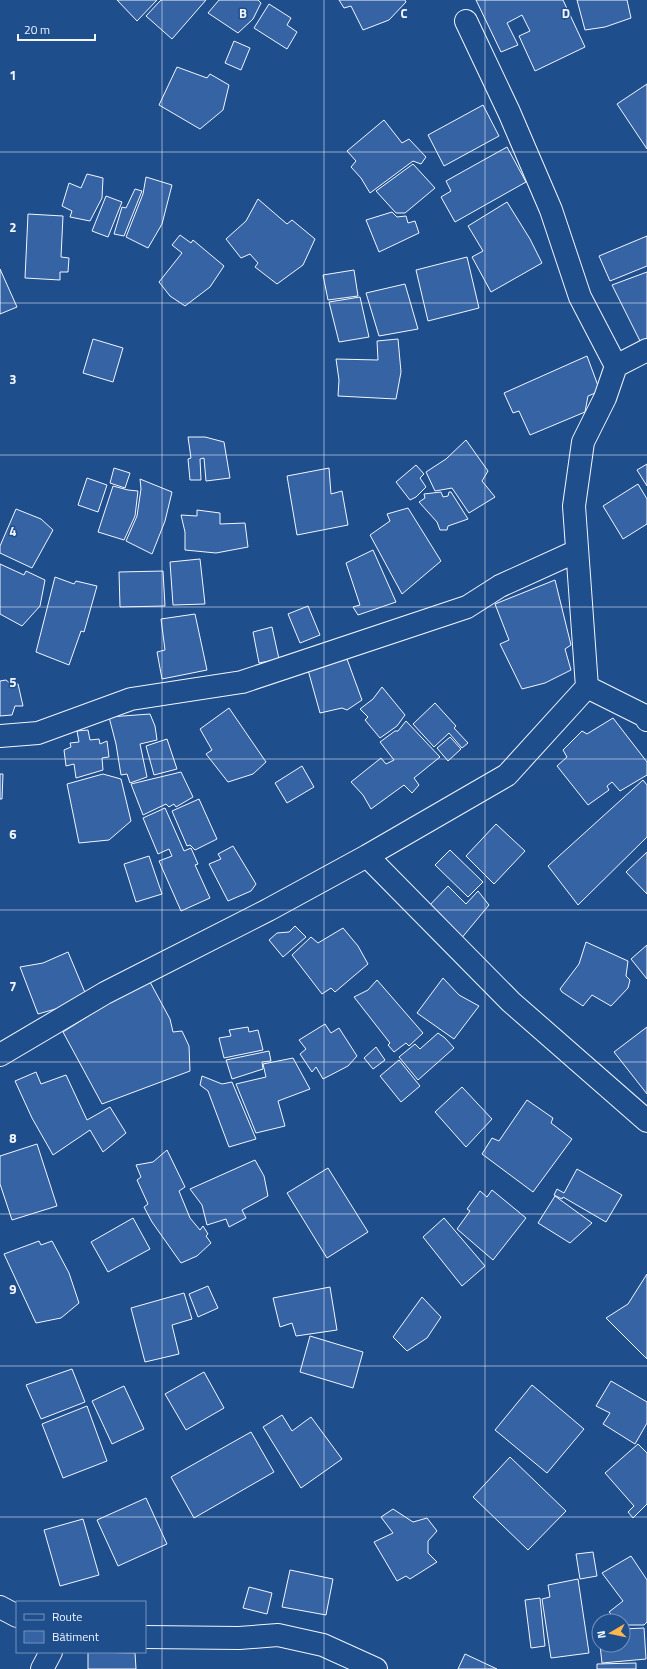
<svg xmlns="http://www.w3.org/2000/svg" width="647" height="1669" font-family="'Titillium Web',sans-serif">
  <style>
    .building { fill: #3563a3; stroke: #f2f6ff }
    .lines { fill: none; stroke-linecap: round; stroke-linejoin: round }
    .street-casing { stroke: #f2f6ff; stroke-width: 24 }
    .street { stroke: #1f4e8c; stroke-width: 22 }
    .grid { fill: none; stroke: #f2f6ff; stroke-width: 1; stroke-opacity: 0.55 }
    .grid-label { font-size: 13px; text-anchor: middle; font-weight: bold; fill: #f2f6ff; stroke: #1f4e8c; stroke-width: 3; stroke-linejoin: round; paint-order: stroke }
  </style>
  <rect width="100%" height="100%" fill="#1f4e8c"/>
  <path class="building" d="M117 0H157L137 21Z
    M161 0H206L172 39 146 16Z
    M219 0H258L261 3 253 19 238 33 208 13Z
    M339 0H405L406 2 389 20 363 30 351 6 344 8Z
    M476 0H563L585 47 535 71 519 36 530 31 522 15 507 23 518 45 501 52Z
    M577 0H627L631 18 605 27 585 30Z
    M269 4 291 18 287 25 297 32 287 49 254 28Z
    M234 41 250 48 241 70 225 63Z
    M177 67 207 78 210 74 229 85 223 110 200 129 159 105Z
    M647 84V149L617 104Z
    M483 105 499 136 444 166 428 135Z
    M384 120 402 143 409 139 426 157 421 164 413 161 370 193 361 178 351 167 356 161 347 151Z
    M507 147 526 182 455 222 441 197 451 191 446 181Z
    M413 164 435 188 405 213H396L376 191Z
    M87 174 103 178 102 198 90 221 70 217 72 211 62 206 69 183 81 188Z
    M146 177 172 185 162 224 148 248 126 237 143 194Z
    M135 189 142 191 124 236 114 234 122 207 126 208Z
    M106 196 122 202 108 237 92 231Z
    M258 199 287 224 292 220 315 239 303 265 277 284 255 267 258 263 250 254 241 258 226 239 246 221Z
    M507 202 530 239 542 263 491 292 472 257 483 251 468 226Z
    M392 212 397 217 406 216 408 223 415 221 419 233 379 252 366 220Z
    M28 214 63 216 61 257 69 258 68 272H60V280L25 278Z
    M180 235 191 243 193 240 224 266 210 287 185 306 170 296 159 282 182 253 172 245Z
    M647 236V266L610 281 599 256Z
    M467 257 479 308 428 321 416 270Z
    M0 269 17 307 0 314Z
    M354 270 358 296 328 300 323 275Z
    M647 272V340L641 343 612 285Z
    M405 284 418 329 379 336 366 293Z
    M360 297 369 337 339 342 329 302Z
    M93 339 123 348 113 382 83 373Z
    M398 339 401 372 396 399 338 396 339 380 336 359 378 360 377 341Z
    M587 356 600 391 588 396 585 412 530 435 519 411 513 413 504 393Z
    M188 437H205L224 442 230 478 206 481 204 458 200 459 201 480H190L188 459 191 458Z
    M466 440 488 471 482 481 495 497 469 513 452 488 435 491 426 472 446 459Z
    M647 464V486L637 470Z
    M416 465 424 474 420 478 426 487 416 497 410 500 396 482Z
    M114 468 130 473 125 488 110 483Z
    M329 468 331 494 342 491 348 525 297 535 287 476Z
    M87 478 107 485 98 512 78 505Z
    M140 479 172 492 165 521 152 554 126 541 137 516 141 489Z
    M638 484 647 499V524L623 539 603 506Z
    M113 486 128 490 138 491 135 516 124 540 98 532Z
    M441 492 443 497 448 496 449 492H451L468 519 448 526 447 530H440L437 522 419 502 425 498 424 494Z
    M408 508 441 561 402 594 370 535 390 521 387 514Z
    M16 509 41 519 53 530 32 568 0 553V546Z
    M197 510 220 513V524L245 523 248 547 216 553 185 550V532L181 515 197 516Z
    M373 550 396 602 358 615 353 607 360 605 346 563Z
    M200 559 205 604 173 605 170 562Z
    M0 564 24 575 26 571 45 580 40 606 22 626 0 614Z
    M163 571 165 606 120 607 119 572Z
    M55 577 74 584 76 581 97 586 84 632 81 631 69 665 36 652Z
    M555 580 571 645 565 649 571 670 545 683 522 689 500 644 509 640 495 604Z
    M308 606 320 635 300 643 288 614Z
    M195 614 207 670 162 679 157 652 165 650 161 619Z
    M272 627 279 659 259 663 253 632Z
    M347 659 362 700 347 710 342 708 320 713 308 670Z
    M6 680 12 685 18 684 23 706H15L12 715 0 716V681Z
    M382 687 405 715 397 726 380 738 365 720 368 717 360 709 373 699Z
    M435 703 456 726 454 728 468 743 462 748 449 733 434 747 413 724Z
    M229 708 266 762 253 774 228 782 206 754 212 750 200 729Z
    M150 714 155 726 157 740 140 744 147 777 130 783 127 774 121 775 116 744 109 717Z
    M613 718 647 762V775L620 791 612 782 607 786 609 790 588 805 557 766 567 757 563 750 582 731 587 734Z
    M406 721 440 757 414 778 419 785 412 793 404 785 371 809 363 795 351 782 381 758 386 764 394 760 380 742 395 731H398Z
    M88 730 90 740 99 739 100 744 107 741 109 757 102 758 103 770 76 778 74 764 66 766 64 750 71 747 70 743 79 742 77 731Z
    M450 737 461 749 448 761 437 748Z
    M167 739 177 769 154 775 146 746Z
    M302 766 314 787 287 803 275 783Z
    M181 772 193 797 176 807 174 804 169 807 166 804 143 815 131 784Z
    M0 774H3L2 799H0Z
    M103 774 121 779 131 821 109 840 79 843 67 784Z
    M643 780 647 785V837L578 905 548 866Z
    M199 799 217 839 195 850 190 845 187 846 172 811Z
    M165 808 184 851 191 848 198 864 195 865 210 898 181 911 159 861 172 856 169 849 158 854 143 818Z
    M496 824 525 851 494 884 466 856Z
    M233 846 256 884 251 891 228 901 209 864 221 859 218 854Z
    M450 850 483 882 468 897 435 865Z
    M647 852V894L626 872Z
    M149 856 162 894 136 902 124 864Z
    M448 886 466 904 478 891 489 905 460 940 427 908Z
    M295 926 306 937 283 957 269 940 277 933 289 932Z
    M343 928 358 946 368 964 335 992 331 988 322 994 292 955 311 937 318 943Z
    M586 942 628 961 626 976 630 980 628 988 611 1006 592 995 583 1006 562 992 560 989 579 964Z
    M647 945V979L631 959Z
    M68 952 86 995 66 1006 38 1014 20 967 43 963Z
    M443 978 459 995 479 1006 454 1039 417 1013Z
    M377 980 423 1033 409 1046 406 1043 394 1052 388 1045 390 1043 354 997 368 990Z
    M150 982 170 1019 173 1032 182 1031 189 1046 190 1071 102 1104 63 1032 107 1004Z
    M325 1024 331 1033 339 1028 357 1056 348 1066 323 1079 316 1067 312 1072 300 1054 306 1049 299 1040Z
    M248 1027 249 1032 258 1030 263 1050 224 1058 219 1038 231 1036 229 1030Z
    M647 1027V1094L614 1052Z
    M438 1033 445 1038 454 1048 418 1080 399 1057 415 1044 420 1049Z
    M376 1047 385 1060 373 1069 364 1058Z
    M269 1051 271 1061 262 1062 263 1069 232 1079 226 1060Z
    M293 1058 310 1089 278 1101 285 1126 256 1133 236 1084 266 1077 263 1064Z
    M399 1060 420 1086 401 1102 380 1076Z
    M36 1072 41 1084 66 1075 87 1120 110 1107 126 1133 103 1152 90 1130 53 1155 32 1118 15 1081Z
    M202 1076 222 1084 232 1082 256 1139 229 1147 208 1091 200 1085Z
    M462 1087 492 1119 466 1147 435 1112Z
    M527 1100 553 1118 551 1123 572 1139 533 1192 482 1154 492 1138 499 1141Z
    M37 1144 57 1206 12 1220 0 1184V1156Z
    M167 1150 185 1187 179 1191 190 1218 200 1230 203 1226 208 1234 206 1236 211 1243 197 1256 181 1263 152 1222 144 1207 148 1204 137 1180 141 1177 136 1165 153 1162Z
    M255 1160 264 1176 268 1196 242 1210 246 1218 229 1227 226 1219 207 1225 202 1205 190 1189Z
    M328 1168 368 1232 327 1258 287 1193Z
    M577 1169 622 1195 606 1222 563 1197 562 1199 554 1195 557 1189 564 1193Z
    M492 1190 526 1218 493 1260 457 1229 470 1211 467 1209 480 1191 487 1197Z
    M555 1196 592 1223 570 1243 538 1223Z
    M133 1218 150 1249 108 1272 91 1242Z
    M444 1218 485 1266 462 1286 423 1237Z
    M39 1241 41 1245 52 1241 69 1273 79 1303 61 1318 36 1323 4 1254Z
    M647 1274V1359L606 1318 628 1304Z
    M208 1286 218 1308 198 1317 189 1294Z
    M330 1287 337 1330 296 1336 292 1323 280 1327 273 1298Z
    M184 1293 192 1319 172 1325 179 1354 145 1362 131 1308Z
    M422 1297 441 1317 427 1338 407 1351 393 1337Z
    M310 1336 363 1352 353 1388 300 1372Z
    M72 1369 85 1402 41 1419 26 1385Z
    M204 1372 224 1408 186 1430 165 1394Z
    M611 1381 647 1402V1423L635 1444 603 1424 610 1413 596 1406Z
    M532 1385 584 1429 547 1473 495 1430Z
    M124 1386 144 1429 112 1444 92 1401Z
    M87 1406 107 1461 63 1478 42 1424Z
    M282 1415 292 1431 311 1417 342 1459 301 1488 263 1427Z
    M251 1432 274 1472 194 1518 171 1477Z
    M638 1444 647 1453V1504L633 1518 628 1512 634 1506 605 1473Z
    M510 1457 566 1511 528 1550 473 1497Z
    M146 1498 167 1544 118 1566 97 1520Z
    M393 1509 413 1522 427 1518 437 1531 428 1541V1553L437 1562 410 1579 406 1576 397 1581 374 1542 393 1533 381 1517Z
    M83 1519 99 1575 60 1586 44 1530Z
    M593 1552 597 1576 580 1579 576 1554Z
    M631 1556 647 1580V1622L644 1625H623V1621H618L609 1612 623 1601 602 1573Z
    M290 1570 333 1579 326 1615 282 1607Z
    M578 1579 589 1653 551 1658 542 1599 550 1597 548 1585Z
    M249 1587 272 1593 267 1614 243 1608Z
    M540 1598 545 1646 531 1648 525 1600Z
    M644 1628 646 1659 602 1663 600 1645H623V1629Z
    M88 1652 135 1653 136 1669H88Z
    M465 1654 497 1669H458Z
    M636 1663V1669H597V1664Z"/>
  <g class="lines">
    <defs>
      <path id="street" d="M466 21 509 112 551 210 580 297 616 366
        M647 350 616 366 605 398 583 442 574 506 587 687 645 716 647 720
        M0 736 38 733 131 699 242 682 467 607 500 586 577 551
        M367 856 511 1002 647 1121
        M0 1055 105 993 268 910 367 856 507 775 587 687
        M0 1607 17 1616
        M145 1637 239 1638 278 1635 323 1645 376 1669
        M42 1669 51 1652"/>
    </defs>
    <use href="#street" class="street-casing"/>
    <use href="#street" class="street"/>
  </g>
  <path class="grid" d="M162 0V1669M324 0V1669M485 0V1669M0 152H647M0 303H647M0 455H647M0 607H647M0 759H647M0 910H647M0 1062H647M0 1214H647M0 1366H647M0 1517H647"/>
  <g class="grid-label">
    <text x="243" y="18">B</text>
    <text x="404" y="18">C</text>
    <text x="566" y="18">D</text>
    <text x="13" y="80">1</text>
    <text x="13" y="232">2</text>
    <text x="13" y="384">3</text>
    <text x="13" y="536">4</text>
    <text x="13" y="687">5</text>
    <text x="13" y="839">6</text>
    <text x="13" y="991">7</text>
    <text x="13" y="1143">8</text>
    <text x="13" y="1294">9</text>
  </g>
  <rect x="16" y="1601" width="130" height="52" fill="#1f4e8c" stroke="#7391ba"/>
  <rect x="24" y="1614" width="20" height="6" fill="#1f4e8c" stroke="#7391ba"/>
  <text x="52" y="1621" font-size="12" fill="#f2f6ff">Route</text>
  <rect x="24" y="1631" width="20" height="12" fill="#3563a3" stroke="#7391ba"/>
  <text x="52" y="1641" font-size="12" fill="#f2f6ff">Bâtiment</text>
  <g transform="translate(611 1633) rotate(261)"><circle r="19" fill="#1f4e8c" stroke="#7391ba"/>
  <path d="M0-3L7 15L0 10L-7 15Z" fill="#ffb74d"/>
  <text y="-6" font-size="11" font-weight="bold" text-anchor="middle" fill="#f2f6ff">N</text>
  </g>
  <path d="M18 34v6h77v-6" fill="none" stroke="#f2f6ff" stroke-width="2"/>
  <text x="24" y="34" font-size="12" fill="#f2f6ff" stroke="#1f4e8c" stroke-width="3" paint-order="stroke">20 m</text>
</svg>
